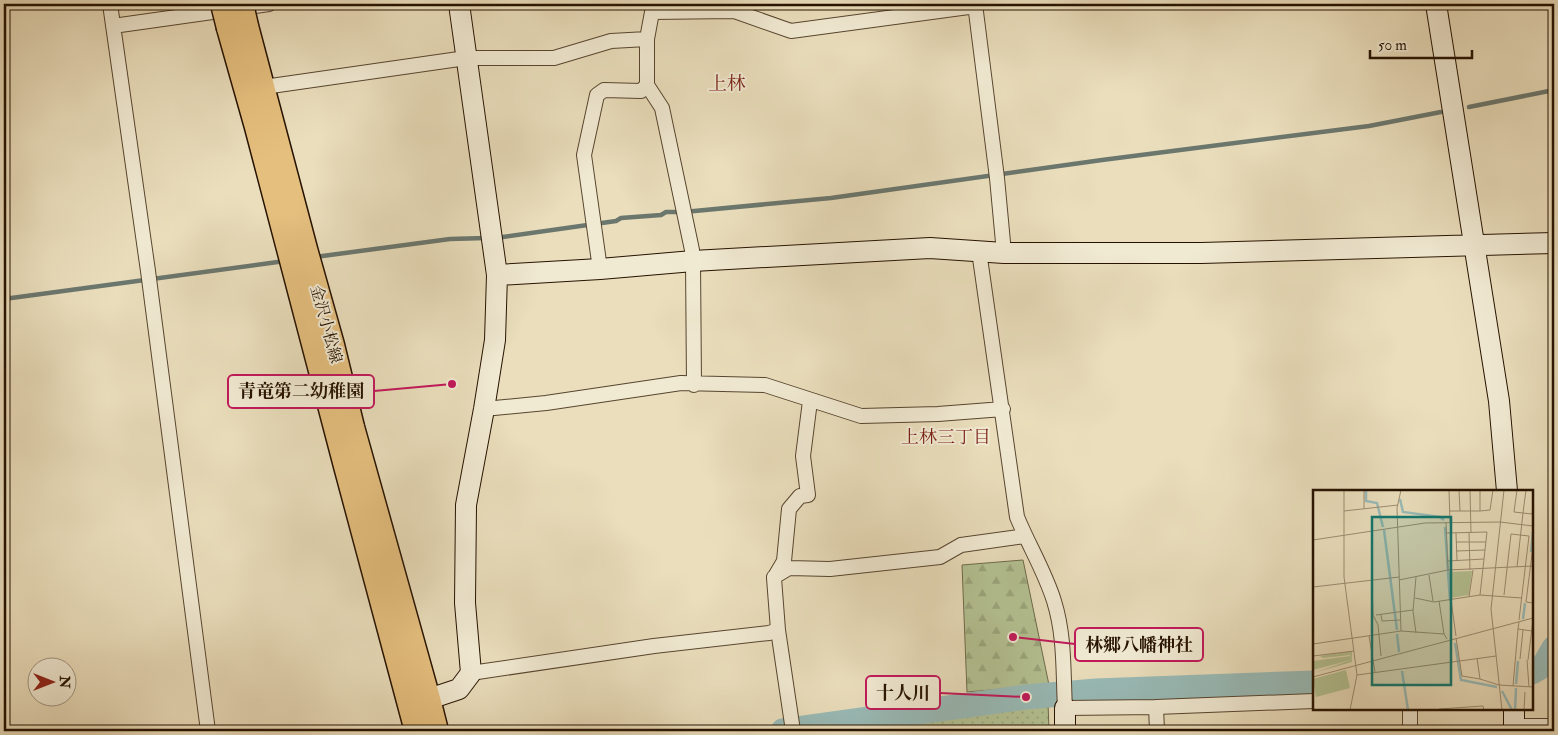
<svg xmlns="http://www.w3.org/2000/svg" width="1558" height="735" font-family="'IM FELL Double Pica','Noto Serif JP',serif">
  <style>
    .grass { fill: url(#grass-dots); stroke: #6d6a4a }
    .forest { fill: url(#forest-firs); stroke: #6d6a4a }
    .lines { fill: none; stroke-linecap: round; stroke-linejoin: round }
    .stream { stroke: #6b776e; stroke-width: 4.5 }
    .river { stroke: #99bbb7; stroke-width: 25 }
    .street-casing { stroke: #57452f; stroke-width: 16 }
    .secondary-casing { stroke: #261200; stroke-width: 22 }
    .primary-casing { stroke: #261200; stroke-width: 25 }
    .street { stroke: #f1ead3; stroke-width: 14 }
    .secondary { stroke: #f1ead3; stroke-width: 20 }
    .primary { stroke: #e5bf7e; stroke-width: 22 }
    .primary-bridge-casing { stroke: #261200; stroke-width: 25; stroke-linecap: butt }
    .primary-bridge { stroke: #e5bf7e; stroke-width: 22 }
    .labels { text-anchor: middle; stroke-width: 4; stroke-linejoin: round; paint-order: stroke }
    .street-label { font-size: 16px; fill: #261200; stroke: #f1ead3 }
    .neighbourhood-label { font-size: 18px; fill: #7a1f14; stroke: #f1ead3 }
    .quarter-label { font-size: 19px; fill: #7a1f14; stroke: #f1ead3 }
    .inset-river { fill: none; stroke: #99bbb7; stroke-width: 2.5 }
    .inset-road { fill: none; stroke: #9c8c71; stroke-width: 1 }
    .view { fill: #0f766e; fill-opacity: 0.15; stroke: #0f766e; stroke-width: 2.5 }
    .inset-edge { fill: none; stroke: #261200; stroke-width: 2.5 }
    .leader { fill: none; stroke: #c2185b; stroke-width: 2 }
    .callout-dot { fill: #c2185b; stroke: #f1ead3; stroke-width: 2 }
    .callout { fill: #f1ead3; stroke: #c2185b; stroke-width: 2 }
    .callout-label { font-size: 18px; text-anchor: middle; font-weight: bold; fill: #261200 }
  </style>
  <defs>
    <pattern id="grass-dots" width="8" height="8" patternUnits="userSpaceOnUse" patternTransform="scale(1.25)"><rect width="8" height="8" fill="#b4c293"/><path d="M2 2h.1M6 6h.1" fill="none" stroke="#9ba67d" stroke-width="1.8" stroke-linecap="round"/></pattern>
    <pattern id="forest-firs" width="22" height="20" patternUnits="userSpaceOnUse" patternTransform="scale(1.25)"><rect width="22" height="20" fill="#b4c293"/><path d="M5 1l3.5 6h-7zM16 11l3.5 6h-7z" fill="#9ba67d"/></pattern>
  </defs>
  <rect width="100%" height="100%" fill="#eadebc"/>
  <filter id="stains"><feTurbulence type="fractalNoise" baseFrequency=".004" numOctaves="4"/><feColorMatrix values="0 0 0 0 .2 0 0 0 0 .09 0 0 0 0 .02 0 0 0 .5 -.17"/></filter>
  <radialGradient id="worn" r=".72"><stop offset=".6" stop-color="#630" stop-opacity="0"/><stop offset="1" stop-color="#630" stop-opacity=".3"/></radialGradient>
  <path class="grass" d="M1048 702 1049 731H829Z"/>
  <path class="forest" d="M1023 560 1049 685 967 692 962 565Z"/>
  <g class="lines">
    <path class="stream" d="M1469 107 1554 90
      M496 238 616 221 621 218 661 215 666 212H684L831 198 1102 160 1369 126 1441 112
      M315 257 450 239 486 238
      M4 299 285 261"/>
    <path class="river" d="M1532 672 1544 665 1554 648
      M783 731 1026 697 1096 691 1314 683"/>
    <defs>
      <path id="street" d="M110 4 148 271 208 731
        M975 4 997 178 1004 253
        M113 26 269 4
        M264 87 466 58H554L611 41 647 39
        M979 251 1017 517C1029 546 1045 572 1054 601 1065 636 1063 672 1065 708L1156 707 1314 701
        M600 269 584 155 597 95 604 90 641 91 647 85
        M694 385 693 261 692 250 662 108 647 85V39L652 12 734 11 791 31 976 6
        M484 409 546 403 681 383 765 385 861 416 938 414 1003 409
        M774 577 789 568 830 569 940 557 961 545 1025 536
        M471 673 654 646 769 633 778 630
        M1156 707 1157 731
        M1410 709V731
        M1514 726H1554
        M793 731 778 630 774 578 784 561 789 509 800 496 808 495 803 456 810 401"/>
      <path id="secondary" d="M1436 4 1499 401 1507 491
        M497 275 600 269 693 261 930 248 1004 253H1201L1554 243
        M429 699 459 689 471 673 465 603 466 505 484 409 495 340 497 275 459 4
        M1065 708V731
        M1514 709V731"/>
      <path id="primary" d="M247 26 306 249 333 345 353 427 429 699 437 731
        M228 28 256 127 345 466 416 731"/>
    </defs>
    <use href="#street" class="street-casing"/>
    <use href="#secondary" class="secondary-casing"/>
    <use href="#primary" class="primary-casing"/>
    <use href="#street" class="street"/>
    <use href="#secondary" class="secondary"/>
    <use href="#primary" class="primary"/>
    <defs>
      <path id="primary-bridge" d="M222 4 228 28
        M242 4 247 26"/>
    </defs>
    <use href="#primary-bridge" class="primary-bridge-casing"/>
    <use href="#primary-bridge" class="primary-bridge"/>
  </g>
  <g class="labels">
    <g class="street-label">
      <text transform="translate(327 324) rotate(75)" y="6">金沢小松線</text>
    </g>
    <g class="neighbourhood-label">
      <text x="946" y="443">上林三丁目</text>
    </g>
    <g class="quarter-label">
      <text x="727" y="90">上林</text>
    </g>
  </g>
  <g transform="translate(1313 490)">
    <rect width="220" height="220" fill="#eadebc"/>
    <path d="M159 81 156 105 137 108 134 82ZM37 166 38 170 0 180V171Z" fill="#b4c293"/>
    <path d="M39 161V172L0 183 38 170 37 165 10 168 7 166Z" fill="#b4c293"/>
    <path d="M33 180 37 198 3 207 0 189Z" fill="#b4c293"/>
    <path class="inset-river" d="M53 0V11L64 13 70 37M87 9 90 22 127 27 131 30M132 37 137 111M71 40 84 140M218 62 220 42M210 129 212 113M84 144 86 162M142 153 148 190 184 197M89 181 95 220M203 194 205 171M189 201 199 220M202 220 203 198"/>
    <path class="inset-road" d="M31 0V87L44 185 37 220M88 0 84 18 88 141M136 0 137 32M146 0 147 21M157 0 158 43M213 0 210 23 219 24 220 17M51 19V0M31 21 85 15M136 21H167V0M167 21 177 20 180 0M143 43 144 70M156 43 157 80M0 50 112 33 187 32 220 36M143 52H173M220 56 213 112 220 113M143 61 172 60M135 71 171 69M204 77 210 23 201 22 204 0M135 80 220 76M116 85 120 111M103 87 100 121 103 143M59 90 60 125 65 135 68 166M86 90 135 80 133 32M0 97 86 87M167 105 209 108M191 105 198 44 216 46 206 130M156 107 160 80M102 108 121 112 167 105 174 42 134 43M138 110 143 146M126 111 131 144M63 125 100 120M68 125 69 131 88 130M206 132 205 139 219 141M56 146 62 182M143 148 149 186 167 189M0 154 88 141 131 144 134 149M0 166 41 161M164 168 167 189 186 195 220 197M207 169 210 140M214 170 216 197M215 170 220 130M44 185 183 166M0 187 220 128M200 196 205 139M126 219 170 216 171 220M189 220 178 119 191 0M211 220 212 202"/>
    <path class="view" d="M59 27H138V195H59Z"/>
    <rect width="220" height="220" class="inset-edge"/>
  </g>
  <path class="leader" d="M452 384L374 391M1013 637L1075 644M1026 697L940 693"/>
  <g class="callout-dot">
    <circle cx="452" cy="384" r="5"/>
    <circle cx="1013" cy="637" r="5"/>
    <circle cx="1026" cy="697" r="5"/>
  </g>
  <g class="callout">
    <rect x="228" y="375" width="146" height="33" rx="5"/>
    <rect x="1075" y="628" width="128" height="33" rx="5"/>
    <rect x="866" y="676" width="74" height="33" rx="5"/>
  </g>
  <g class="callout-label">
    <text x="301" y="397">青竜第二幼稚園</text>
    <text x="1139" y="651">林郷八幡神社</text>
    <text x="903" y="699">十人川</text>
  </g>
  <rect width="1558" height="735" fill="none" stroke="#eadebc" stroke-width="20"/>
  <rect x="5" y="5" width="1548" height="725" fill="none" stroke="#261200" stroke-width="2.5"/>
  <rect x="10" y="10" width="1538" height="715" fill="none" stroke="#261200"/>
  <g transform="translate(52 682) rotate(90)"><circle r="24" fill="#f1ead3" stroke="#a0947f"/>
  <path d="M0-4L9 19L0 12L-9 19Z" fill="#8f2418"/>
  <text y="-8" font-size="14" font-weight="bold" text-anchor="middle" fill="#261200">N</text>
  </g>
  <path d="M1370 50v8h102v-8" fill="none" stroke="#261200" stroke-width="2.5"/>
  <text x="1378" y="50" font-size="15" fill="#261200" stroke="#f1ead3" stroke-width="4" paint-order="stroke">50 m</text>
  <rect width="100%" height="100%" filter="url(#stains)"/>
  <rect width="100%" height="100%" fill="url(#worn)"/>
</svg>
